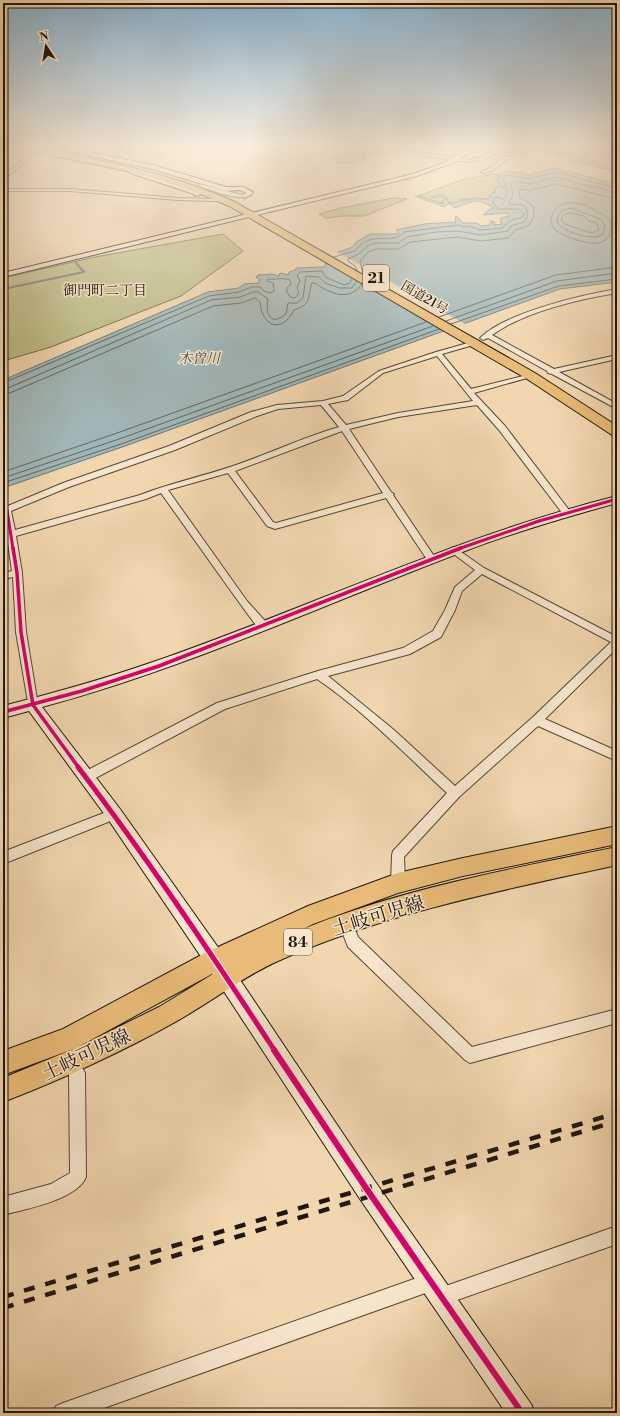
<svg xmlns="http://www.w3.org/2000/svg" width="620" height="1416" font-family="'Libre Bodoni','Noto Serif JP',serif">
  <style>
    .green { fill: #bebd87; stroke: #706a4a }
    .water { fill: #a0b6b6; stroke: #6d7772 }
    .pier { fill: #f1d6af }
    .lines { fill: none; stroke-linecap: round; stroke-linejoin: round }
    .shore { stroke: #606761; stroke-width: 1 }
    .stream { stroke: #6d7772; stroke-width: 2 }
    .street-casing { stroke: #554835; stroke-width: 2 }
    .secondary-casing { stroke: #21180c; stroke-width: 2 }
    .primary-casing { stroke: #21180c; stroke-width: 2 }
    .highway-casing { stroke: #21180c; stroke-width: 2 }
    .street { fill: #f6e4cb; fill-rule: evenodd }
    .secondary { fill: #f6e4cb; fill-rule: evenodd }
    .primary { fill: #e8bb78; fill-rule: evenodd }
    .highway { fill: #e8bb78; fill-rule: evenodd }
    .rail { stroke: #21180c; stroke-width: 4.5; stroke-dasharray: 11 11; stroke-linecap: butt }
    .highway-bridge-casing { stroke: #21180c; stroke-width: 9; stroke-linecap: butt }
    .highway-bridge { stroke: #e8bb78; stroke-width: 8 }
    .cycleway-far3-casing { stroke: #f6e4cb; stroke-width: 5 }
    .cycleway-far2-casing { stroke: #f6e4cb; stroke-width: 6 }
    .cycleway-far1-casing { stroke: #f6e4cb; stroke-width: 8 }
    .cycleway-casing { stroke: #f6e4cb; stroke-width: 9 }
    .cycleway-far3 { stroke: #d6006c; stroke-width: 3 }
    .cycleway-far2 { stroke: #d6006c; stroke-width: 3.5 }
    .cycleway-far1 { stroke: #d6006c; stroke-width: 5 }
    .cycleway { stroke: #d6006c; stroke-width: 6 }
    .labels { text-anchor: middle; stroke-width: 3; stroke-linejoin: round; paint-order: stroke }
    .far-street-label { font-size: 13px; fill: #21180c; stroke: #f6e4cb }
    .far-neighbourhood-label { font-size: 14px; fill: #21180c; stroke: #f6e4cb }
    .far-water-label { font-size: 14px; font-style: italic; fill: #4d4f48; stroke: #f6e4cb }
    .shield { fill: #f6e4cb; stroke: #615545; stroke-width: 1 }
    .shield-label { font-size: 15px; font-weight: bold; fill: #21180c }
    .near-street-label { font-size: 19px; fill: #21180c; stroke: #f6e4cb }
  </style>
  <rect width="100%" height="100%" fill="#f1d6af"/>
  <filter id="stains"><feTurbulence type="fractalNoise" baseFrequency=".005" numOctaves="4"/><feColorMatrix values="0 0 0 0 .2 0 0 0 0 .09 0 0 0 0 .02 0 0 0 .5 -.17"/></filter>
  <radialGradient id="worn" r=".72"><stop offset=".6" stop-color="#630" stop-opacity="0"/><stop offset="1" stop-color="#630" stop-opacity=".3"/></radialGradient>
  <path class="green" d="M351 153 366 159 352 163H337L332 158Z
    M494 174 501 176 495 180 505 189 501 188 495 190 494 191 496 192 492 193 489 199C483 199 474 197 469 199 465 200 453 205 446 201L447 198 441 202 444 204 418 196 461 180Z
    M393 198 407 199 364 216H344L326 218 319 214 341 208Z
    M223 234 243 251 181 296 51 347 3 361V278L95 257Z"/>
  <path class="water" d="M617 147V170L613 171 605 169 607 167 603 169 595 167 598 165 594 166 586 164 588 163 584 164 577 162 579 160 575 162 568 160 571 157 555 156 557 154 545 153 559 151H595Z
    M554 168 617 184V282L560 289 125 446 3 488V380L208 292 239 288 244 284 259 283V279L256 277 258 275 272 274 279 276 280 273 289 275V272L296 270 295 269 297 268 324 267 326 264 324 262 330 255 353 247 356 242 370 234H396L399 233 396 230 424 224 456 222 455 218 456 216 464 223H477L481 226 489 225 492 222 490 221 495 222 493 225 503 224 500 222 501 218 510 216 506 213 483 215 491 208H495C473 197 476 201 454 208L451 204H448L444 207 415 196C426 196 433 202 444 204L441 202 446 198 445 197H431L442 194 448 198 447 201 450 203 469 200H459L460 199H489L492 193 496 192 494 191 496 187 499 186 505 189 495 180 500 178 501 174 505 171 522 173 528 175Z"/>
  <path class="pier" d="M335 251 375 273 467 325 458 328 328 254Z"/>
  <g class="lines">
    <path class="shore" d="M613 147 612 151 609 153 582 155 580 158 617 168
      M567 203C579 202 586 205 596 211 605 216 615 219 610 233 604 248 589 243 577 240 566 236 544 230 553 213 556 207 561 205 567 203Z
      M571 208 601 219 605 226 603 234C594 242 563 232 557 222 558 212 561 210 571 208Z
      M571 213 584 216 589 221 597 223 599 230 591 233 565 224 562 221V217L565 214Z
      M334 257 355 251C370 229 393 246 404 232L459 225 463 227 469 226 480 230 503 228C508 221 512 219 521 218L524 214 519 209H498L493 202 495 197 503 199C511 193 506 188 503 180L506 175 529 179 555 172 617 188
      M357 271 355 266 348 261V259L359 254 367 246 375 243H398L407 237 436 232 458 231 481 235 508 231 511 226 524 222 528 215 526 207 520 204 511 205 509 203 513 194 510 183 512 181 529 184 555 177 617 193
      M363 274 360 261 368 252 376 249H399L410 242 457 237 481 241 508 238 516 230 528 226 534 217V209L531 204 519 197 520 189 531 190 555 184 617 199
      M439 317 556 275 617 267
      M446 321 557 281 617 273
      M451 324 559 286 617 279
      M3 383 209 296 239 292 252 287H260L264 291 270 293 274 291 273 283 267 281 268 279C276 280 283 277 290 280L291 284 287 288V292L290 297 295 298 299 293 297 287 300 281 297 275 300 272 322 271 325 277 344 285 350 283 352 278
      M3 388H8L211 300 240 297 253 292H258L268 299C265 314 271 327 286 314L288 303H297L303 298 306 276 319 277 325 283 339 288H352L357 281
      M3 394 10 393 213 306 241 303 255 298 260 302C262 327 282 334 294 310 312 304 307 298 312 283H315C330 294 350 302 362 284
      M3 472 120 432 426 322
      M3 478 122 438 433 326
      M3 483 124 443 439 329"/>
    <path class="stream" d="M3 289 84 272 76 263"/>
    <defs>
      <path id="street" d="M9 147H31L23 150Z
        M40 147H45L3 179V176Z
        M374 147H386L468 160 483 157 499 147H504L486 159 468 162 387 150 359 157 357 156 381 149Z
        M539 147 563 150 601 147 570 153 556 152 542 149 498 157 505 161 492 171 483 173 481 172 488 169 500 161 492 158V156Z
        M200 184 246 196C237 201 209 189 198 186Z
        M3 189H70L178 198 216 199 232 203 230 204 216 201 178 200 70 191H3Z
        M3 260 6 262 8 275 3 274Z
        M617 289V293C579 299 524 312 492 335L554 369 617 355V359L559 372 617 404V409L552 374 548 373 547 371 488 338 483 340 480 338C505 313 581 295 617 289Z
        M475 341 478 343 477 344 442 354 471 389 531 374 534 376 474 393 505 426 569 510 570 512 569 514H563L499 430 477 405 398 417 349 429 391 492 394 494 393 495 436 559 434 561H428L386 498 275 529 267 526 228 473 168 490 247 601 266 622 267 625 266 628H258L241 605 161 493 146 499 16 536 22 573 26 632 38 705 37 708 33 709 29 708 16 632 13 577 3 579V573L12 571 3 508 63 483 169 446 251 412 277 405 323 401 343 396 379 371 436 352ZM437 356 473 401 398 413 346 425 328 404 348 400 383 373ZM321 405 339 427C304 437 271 453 236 465 204 476 171 483 140 495L15 530 11 511 69 487 175 450 257 416 278 409ZM342 431 383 493 276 523 273 522 235 471Z
        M454 547 484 568 617 637V648L545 719 617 751V761L538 726 459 797 404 857 405 883 403 887 398 889 393 887 391 883 392 855 393 851 447 793C406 755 364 711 317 679L225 709 90 781 86 782 82 781 80 777 82 773 217 703 318 671 403 648 433 631 445 610 455 587 475 570 451 552 449 550 451 548ZM482 574 611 642 533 717 455 786 394 730 328 676 410 654 441 637 455 610 462 591Z
        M114 809 118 810 120 814 118 818 3 864V852Z
        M346 917 351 919 358 937 472 1047 617 1009V1023L470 1063 465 1060 348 947 339 924 341 919Z
        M71 1053 76 1056 85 1073 86 1177C77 1200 25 1209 3 1215V1197L51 1184 70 1173 69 1074 63 1061 66 1056Z
        M617 1226V1244L440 1306 434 1303 431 1297 434 1291 440 1288Z
        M431 1273 437 1276 440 1282 437 1288 431 1291 90 1413H53L56 1406 63 1403Z"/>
      <path id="secondary" d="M50 147H63L153 165 226 187H243L253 192 251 195 244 198 241 196 246 193 240 190 226 191 152 169Z
        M470 147H477L455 162 417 176 3 277V273L413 174 444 163Z
        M132 170 199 192 200 195 195 196 194 194 130 173V171Z
        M617 496V503C566 517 515 532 465 551 324 604 188 668 42 707L120 809 222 953 374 1180 531 1404 535 1413H506L358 1196 208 967 108 819 29 711 3 718V706C54 693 104 679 153 662 309 608 457 536 617 496Z"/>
      <path id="primary" d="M617 826V844L463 876 398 893 313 924 303 929C403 888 512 869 617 847V865C502 890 386 913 278 961 242 977 210 1003 175 1022 120 1053 62 1079 3 1102V1078L76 1048 3 1075V1051L63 1029 207 952 308 906 398 873 463 858ZM226 966 159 1007 78 1047 223 968Z"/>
      <path id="highway" d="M45 150C56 148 71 154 82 157 134 167 186 180 235 202L535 373 617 426V436L612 435 527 379 229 206C200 193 170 182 139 174 108 166 76 161 45 154Z"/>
    </defs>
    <use href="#street" class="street-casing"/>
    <use href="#secondary" class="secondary-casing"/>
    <use href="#primary" class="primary-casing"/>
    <use href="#highway" class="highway-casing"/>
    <use href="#street" class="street"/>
    <use href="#secondary" class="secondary"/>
    <use href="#primary" class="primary"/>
    <use href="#highway" class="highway"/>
    <path class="rail" d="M3 1297 617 1113
      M3 1308 617 1121"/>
    <defs>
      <path id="highway-bridge" d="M27 147 48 152"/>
    </defs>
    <use href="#highway-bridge" class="highway-bridge-casing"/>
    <use href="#highway-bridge" class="highway-bridge"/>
    <defs>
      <path id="cycleway-far3" d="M7 510 13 549
        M458 549 539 521 617 499"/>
      <path id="cycleway-far2" d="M13 548 17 573 21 632 33 705 79 768
        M3 712 82 691 159 666 461 548"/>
      <path id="cycleway-far1" d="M78 767C148 859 212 955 275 1051"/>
      <path id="cycleway" d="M274 1050 366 1188 522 1413"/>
    </defs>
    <use href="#cycleway-far3" class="cycleway-far3-casing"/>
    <use href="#cycleway-far2" class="cycleway-far2-casing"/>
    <use href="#cycleway-far1" class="cycleway-far1-casing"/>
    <use href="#cycleway" class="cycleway-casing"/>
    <use href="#cycleway-far3" class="cycleway-far3"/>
    <use href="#cycleway-far2" class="cycleway-far2"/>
    <use href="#cycleway-far1" class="cycleway-far1"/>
    <use href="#cycleway" class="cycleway"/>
  </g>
  <linearGradient id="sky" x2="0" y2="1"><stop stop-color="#8bb5d4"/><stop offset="0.42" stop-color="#f9eddb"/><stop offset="1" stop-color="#f9eddb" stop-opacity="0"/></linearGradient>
  <rect width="620" height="346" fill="url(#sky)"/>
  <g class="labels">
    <g class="far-street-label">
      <text transform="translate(425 297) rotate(30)" y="5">国道21号</text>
    </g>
    <g class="far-neighbourhood-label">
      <text x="105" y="295">御門町二丁目</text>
    </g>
    <g class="far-water-label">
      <text x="199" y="363">木曽川</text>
    </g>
    <g class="shield">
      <rect x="363" y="265" width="26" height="26" rx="3"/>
      <rect x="284" y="929" width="28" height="26" rx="3"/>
    </g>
    <g class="shield-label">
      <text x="376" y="283">21</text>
      <text x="298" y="947">84</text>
    </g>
    <g class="near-street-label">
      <text transform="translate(378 915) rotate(-17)" y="7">土岐可児線</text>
      <text transform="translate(86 1054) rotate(-25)" y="7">土岐可児線</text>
    </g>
  </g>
  <rect width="620" height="1416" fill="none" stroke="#f1d6af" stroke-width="16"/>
  <rect x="4" y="4" width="612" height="1408" fill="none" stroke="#21180c" stroke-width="2"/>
  <rect x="8" y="8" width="604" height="1400" fill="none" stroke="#21180c"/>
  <g transform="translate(46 46) rotate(348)" stroke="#f6e4cb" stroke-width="3" paint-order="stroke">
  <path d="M0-3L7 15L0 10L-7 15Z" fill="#21180c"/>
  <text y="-6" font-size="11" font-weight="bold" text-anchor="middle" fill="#21180c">N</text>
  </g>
  <rect width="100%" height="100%" filter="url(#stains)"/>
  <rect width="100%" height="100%" fill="url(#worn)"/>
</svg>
